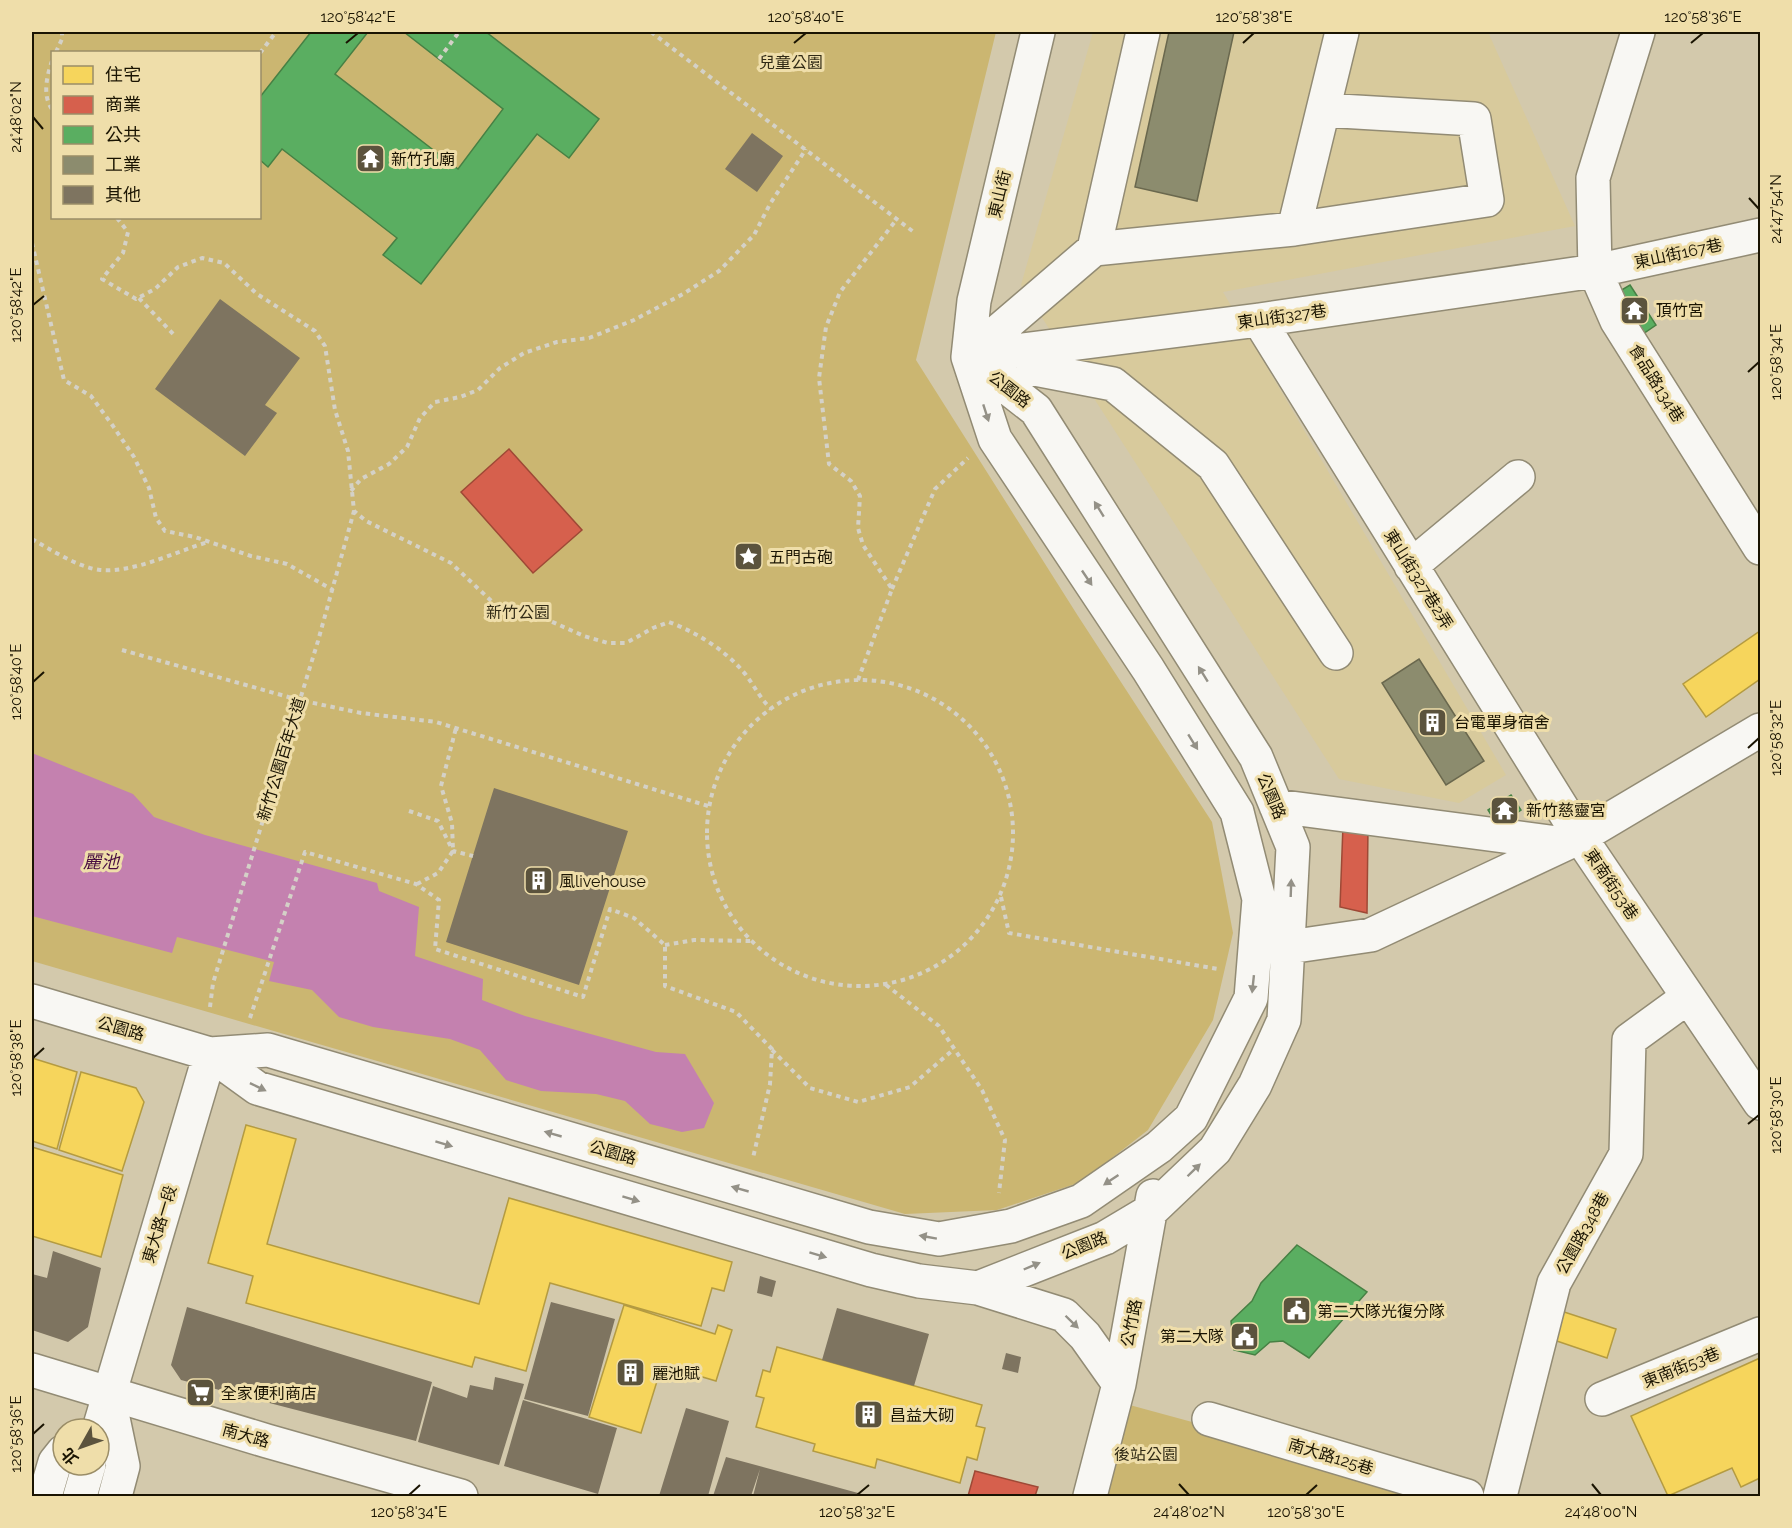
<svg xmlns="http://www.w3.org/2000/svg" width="1792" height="1528" font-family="Raleway,'Noto Sans TC',sans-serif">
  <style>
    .built { fill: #d8ca9c }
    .green { fill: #cbb671; fill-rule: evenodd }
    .water { fill: #c481af }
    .homes { fill: #f6d55c; stroke: #b49b41; stroke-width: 1.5 }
    .shops { fill: #d6604d; stroke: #9e4936; stroke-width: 1.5 }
    .public { fill: #5aae61; stroke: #478044; stroke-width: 1.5 }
    .industry { fill: #8c8c6e; stroke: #6a684e; stroke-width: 1.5 }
    .building { fill: #7e7460 }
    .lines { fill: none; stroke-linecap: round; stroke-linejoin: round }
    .minor-casing { stroke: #928b74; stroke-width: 36 }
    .major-casing { stroke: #928b74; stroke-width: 36 }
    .path { stroke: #d4d1c7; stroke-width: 4; stroke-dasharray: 4.5 4.5; stroke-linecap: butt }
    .minor { stroke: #f8f7f3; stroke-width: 33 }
    .major { stroke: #f8f7f3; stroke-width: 33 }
    .oneway { fill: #949187 }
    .ticks { fill: none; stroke: #1a1402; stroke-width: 2 }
    .labels { text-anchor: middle; stroke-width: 6; stroke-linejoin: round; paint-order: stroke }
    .park-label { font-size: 16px; fill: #322b16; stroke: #efdeaa }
    .poi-label { font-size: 16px; fill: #1a1402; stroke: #efdeaa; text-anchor: start }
    .street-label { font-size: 16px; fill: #1a1402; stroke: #efdeaa }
    .water-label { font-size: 18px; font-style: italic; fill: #480d41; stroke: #efdeaa }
    .neatline { fill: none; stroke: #1a1402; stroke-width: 2 }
    .ticks-label { font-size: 15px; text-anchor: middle; fill: #1a1402 }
  </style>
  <rect width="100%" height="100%" fill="#d3c9ac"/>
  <path class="built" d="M1093 32H1488L1575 226 1223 292 1506 775 1459 803 1339 779 1021 285Z"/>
  <path class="green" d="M32 32H996L916 360 1078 616 1212 822 1233 933 1213 1020 1148 1130 1081 1182 997 1210 905 1214 32 961ZM52 52H260V218H52Z
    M1115 1401 1453 1493 1452 1496H1090Z"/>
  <path class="water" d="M32 753 133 794 154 817 205 835 377 883 379 891 419 907 415 956 483 979 482 1000 525 1016 656 1052 685 1054 714 1103 704 1128 682 1132 650 1124 625 1101 596 1094 541 1091 506 1080 480 1050 450 1039 373 1027 339 1017 312 990 269 981 274 962 177 937 172 953 32 916Z"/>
  <path class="homes" d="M1760 631V679L1706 717 1683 684Z
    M32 1058 77 1072 57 1149 32 1141Z
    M81 1072 136 1088 144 1102 122 1171 59 1150Z
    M246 1125 296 1139 267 1244 479 1304 509 1198 732 1262 724 1291 712 1288 701 1326 550 1283 526 1371 475 1357 472 1367 246 1303 253 1276 208 1263Z
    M32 1147 123 1175 101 1257 32 1236Z
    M624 1305 715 1334 718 1325 732 1330 716 1381 662 1365 641 1433 589 1417Z
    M1552 1308 1616 1329 1607 1358 1542 1336Z
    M777 1347 982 1405 976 1426 985 1428 977 1460 967 1457 960 1483 877 1459 875 1468 813 1451 815 1444 756 1427 764 1398 756 1396 763 1370 770 1372Z
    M1760 1358V1478L1741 1487 1732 1468 1668 1496 1631 1416Z"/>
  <path class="shops" d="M509 449 582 530 533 573 461 492Z
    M1343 825 1368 827 1367 913 1340 907Z
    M975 1471 1038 1487 1035 1496H968Z"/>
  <path class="public" d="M311 32H368L335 74 458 169 503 109 404 32H486L599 119 569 158 537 134 421 284 383 255 397 238 282 149 268 167 260 160V97Z
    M1630 285 1656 325 1640 336 1613 295Z
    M1511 795 1521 810 1498 826 1488 810Z
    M1297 1245 1367 1292 1309 1358 1283 1341 1270 1342 1255 1355 1234 1350 1231 1321 1252 1301 1261 1283Z"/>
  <path class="industry" d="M1169 32H1234L1197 201 1135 187Z
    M1419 659 1484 761 1446 785 1382 683Z"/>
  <path class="building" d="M752 133 783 156 757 192 725 169Z
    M220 299 300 358 265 405 277 413 245 456 155 389Z
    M494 788 628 831 579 985 446 942Z
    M53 1251 101 1268 88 1327 68 1342 32 1330V1274L47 1278Z
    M760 1276 776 1281 772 1297 757 1293Z
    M551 1302 615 1319 588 1416 524 1399Z
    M187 1307 432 1382 416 1441 181 1380 171 1365Z
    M837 1308 929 1334 914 1386 822 1360Z
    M1006 1353 1021 1357 1018 1373 1002 1369Z
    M495 1377 524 1384 499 1465 418 1442 433 1386 467 1398 470 1385 493 1390Z
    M523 1400 617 1428 598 1494 504 1466Z
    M686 1408 729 1421 708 1496H659Z
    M726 1457 869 1496H753L760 1469 751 1496H713Z"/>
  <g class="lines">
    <defs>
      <path id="minor" d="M1638 32 1593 178 1595 271 1617 321 1760 548
        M1294 229 1487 200 1474 119 1323 110
        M1094 249 1143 32
        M1259 320 1580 837 1760 1103
        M968 357 1259 320 1595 271 1760 235
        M968 357 1094 249 1294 229 1342 32
        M1003 363 1113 384 1213 465 1336 653
        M1411 566 1518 477
        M1276 806 1565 844
        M1270 947H1289L1371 935 1580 837 1760 730
        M32 1001 210 1054 257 1088 871 1270 919 1281 978 1288 1105 1238 1152 1210 1215 1150 1255 1085 1284 1020 1293 847 1256 757 1036 410 968 357
        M210 1054 268 1050 869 1227 939 1239 1011 1226 1081 1201 1159 1147 1191 1118 1251 998 1259 899 1237 812 1148 669 995 439 968 357 974 301 1038 32
        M978 1288 1064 1315 1085 1336 1119 1384
        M109 1399 123 1466 115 1496
        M1602 1399 1760 1334
        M1209 1419 1467 1496
        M99 1429 210 1054
        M45 1496 55 1462 63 1452
        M80 1496 89 1465
        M1090 1496 1119 1384 1153 1196
        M1500 1496 1554 1283 1626 1154 1629 1040 1688 997"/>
      <path id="major" d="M32 1370 267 1441 461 1496"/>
    </defs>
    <use href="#minor" class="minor-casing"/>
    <use href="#major" class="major-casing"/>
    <path class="path" d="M651 32 915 233
      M56 52 62 39V32
      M260 53 276 32
      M439 59 459 32
      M52 61C47 75 42 96 52 109
      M117 218 128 232 123 253 102 279 136 299 155 289 178 267 202 258 224 263 257 294 315 331 325 346 335 410 348 451 354 511 366 521 451 563 502 611 523 618 539 616 584 636 608 643H626L653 628 669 622C696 632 727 651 746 675 755 687 760 698 771 709
      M32 243 64 380 91 396 113 426 134 457 149 488 156 518 165 531 195 537 251 556 287 564 333 590
      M139 298 175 336
      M351 491 361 479 389 464 407 447 420 418 435 402 460 397 478 390 500 368 524 353 557 342 589 338 634 320 683 294 719 271 754 235 770 204 806 149
      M32 539C49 549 80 568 100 570 134 573 175 552 208 542
      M892 589 935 489 968 458
      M122 650 299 700 361 713 436 722 708 806
      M858 680 892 589 863 545 858 528 860 496 851 481 829 464 819 378 826 327 840 292 897 219
      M707 833a153 153 0 1 1 306 0a153 153 0 1 1-306 0Z
      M409 811 438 821 453 851 473 856
      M417 884 438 873 453 851 452 823 441 786 456 728
      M1001 897 1009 933 1218 969
      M665 945 694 940 751 941
      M886 985 939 1026 982 1090 1005 1140 999 1193
      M210 1007 213 983 318 641 354 511
      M250 1018 305 852 416 884 439 900 435 949 583 997 610 909 634 918 665 945V986L736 1012 772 1049 770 1084 753 1158
      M772 1050 810 1088 858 1102 910 1087 954 1049"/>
    <use href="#minor" class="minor"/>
    <use href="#major" class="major"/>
  </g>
  <defs><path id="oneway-solid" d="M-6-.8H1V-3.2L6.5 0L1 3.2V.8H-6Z" transform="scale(1.5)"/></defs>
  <g class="oneway">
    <use href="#oneway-solid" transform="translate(986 413) rotate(72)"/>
    <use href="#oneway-solid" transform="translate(1099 509) rotate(-122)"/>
    <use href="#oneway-solid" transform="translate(1087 578) rotate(56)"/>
    <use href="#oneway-solid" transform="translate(1203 674) rotate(-122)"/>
    <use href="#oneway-solid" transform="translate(1193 742) rotate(58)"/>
    <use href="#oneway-solid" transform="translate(1291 888) rotate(-88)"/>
    <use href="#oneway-solid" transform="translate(1253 984) rotate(96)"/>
    <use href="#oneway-solid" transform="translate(258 1087) rotate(26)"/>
    <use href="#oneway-solid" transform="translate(553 1134) rotate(-164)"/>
    <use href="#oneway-solid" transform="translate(444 1144) rotate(17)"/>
    <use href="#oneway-solid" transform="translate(1194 1170) rotate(-44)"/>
    <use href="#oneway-solid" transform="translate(1111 1180) rotate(146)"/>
    <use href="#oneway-solid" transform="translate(740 1189) rotate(-164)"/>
    <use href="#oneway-solid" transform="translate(631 1199) rotate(17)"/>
    <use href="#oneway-solid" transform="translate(928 1237) rotate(-170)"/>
    <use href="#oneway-solid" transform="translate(818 1255) rotate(17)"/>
    <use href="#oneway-solid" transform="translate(1032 1266) rotate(-23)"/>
    <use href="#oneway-solid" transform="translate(1072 1322) rotate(44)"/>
  </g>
  <path class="ticks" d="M346 43 358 33M794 43 806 33M1243 43 1254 33M1691 43 1703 33M33 117 43 129M1749 198 1759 209M33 305 44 296M1748 372 1759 362M33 682 44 672M1748 748 1759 738M33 1058 44 1048M1748 1124 1759 1115M33 1434 44 1424M1179 1484 1189 1495M1592 1484 1601 1495M409 1495 420 1485M857 1495 869 1485M1306 1495 1317 1485"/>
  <defs>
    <symbol id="temple-square" viewBox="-11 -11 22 22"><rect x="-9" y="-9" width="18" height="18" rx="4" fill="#5b533d" stroke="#efdeaa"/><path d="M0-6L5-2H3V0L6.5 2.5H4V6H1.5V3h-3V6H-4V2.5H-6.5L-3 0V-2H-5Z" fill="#fff"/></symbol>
    <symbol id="sight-square" viewBox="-11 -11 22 22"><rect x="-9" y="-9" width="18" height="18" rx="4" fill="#5b533d" stroke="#efdeaa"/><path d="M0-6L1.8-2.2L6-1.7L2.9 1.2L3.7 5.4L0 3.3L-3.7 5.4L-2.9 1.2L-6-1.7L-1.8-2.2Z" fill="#fff"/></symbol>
    <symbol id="building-square" viewBox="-11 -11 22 22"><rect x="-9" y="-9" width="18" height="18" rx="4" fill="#5b533d" stroke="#efdeaa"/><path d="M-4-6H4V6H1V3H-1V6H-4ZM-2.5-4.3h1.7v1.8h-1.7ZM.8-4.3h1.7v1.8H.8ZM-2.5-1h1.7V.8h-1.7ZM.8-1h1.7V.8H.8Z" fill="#fff"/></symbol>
    <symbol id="civic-square" viewBox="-11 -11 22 22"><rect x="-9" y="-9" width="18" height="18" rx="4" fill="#5b533d" stroke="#efdeaa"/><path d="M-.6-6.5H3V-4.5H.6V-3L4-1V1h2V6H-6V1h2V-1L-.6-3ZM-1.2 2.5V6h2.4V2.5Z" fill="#fff"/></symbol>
    <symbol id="supermarket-square" viewBox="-11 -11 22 22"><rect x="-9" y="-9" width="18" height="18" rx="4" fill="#5b533d" stroke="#efdeaa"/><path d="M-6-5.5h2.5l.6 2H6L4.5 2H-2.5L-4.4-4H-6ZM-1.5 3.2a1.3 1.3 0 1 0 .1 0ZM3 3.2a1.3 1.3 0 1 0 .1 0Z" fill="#fff"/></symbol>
  </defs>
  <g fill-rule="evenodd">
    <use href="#temple-square" x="354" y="142" width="33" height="33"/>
    <use href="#temple-square" x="1618" y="294" width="33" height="33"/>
    <use href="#sight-square" x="732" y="540" width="33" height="33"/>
    <use href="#building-square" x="1416" y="706" width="33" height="33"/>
    <use href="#temple-square" x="1488" y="794" width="33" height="33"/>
    <use href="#building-square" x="522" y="864" width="33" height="33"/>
    <use href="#civic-square" x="1280" y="1294" width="33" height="33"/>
    <use href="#civic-square" x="1228" y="1320" width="33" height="33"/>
    <use href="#building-square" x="614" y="1356" width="33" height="33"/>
    <use href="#supermarket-square" x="184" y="1376" width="33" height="33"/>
    <use href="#building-square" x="852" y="1398" width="33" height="33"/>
  </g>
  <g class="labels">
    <g class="park-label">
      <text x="791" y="68">兒童公園</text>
      <text x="518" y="618">新竹公園</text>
      <text x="1146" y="1460">後站公園</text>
    </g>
    <g class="poi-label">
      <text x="391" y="165">新竹孔廟</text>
      <text x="1656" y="316">頂竹宮</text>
      <text x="769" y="563">五門古砲</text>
      <text x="1454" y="728">台電單身宿舍</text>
      <text x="1526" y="816">新竹慈靈宮</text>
      <text x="559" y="887">風livehouse</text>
      <text x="1317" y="1317">第二大隊光復分隊</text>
      <text x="1224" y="1342" text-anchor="end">第二大隊</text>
      <text x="652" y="1379">麗池賦</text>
      <text x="221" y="1399">全家便利商店</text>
      <text x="890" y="1421">昌益大砌</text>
    </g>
    <g class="street-label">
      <text transform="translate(999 194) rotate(-77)" y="6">東山街</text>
      <text transform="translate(1678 253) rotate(-12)" y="6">東山街167巷</text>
      <text transform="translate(1282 316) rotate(-8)" y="6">東山街327巷</text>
      <text transform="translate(1657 383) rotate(58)" y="6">食品路134巷</text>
      <text transform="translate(1010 389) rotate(38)" y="6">公園路</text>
      <text transform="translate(1419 579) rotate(58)" y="6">東山街327巷2弄</text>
      <text transform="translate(281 759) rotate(-73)" y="6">新竹公園百年大道</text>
      <text transform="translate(1272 796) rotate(67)" y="6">公園路</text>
      <text transform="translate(1612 884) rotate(56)" y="6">東南街53巷</text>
      <text transform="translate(121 1028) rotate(16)" y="6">公園路</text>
      <text transform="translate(613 1152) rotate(16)" y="6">公園路</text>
      <text transform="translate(159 1224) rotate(-73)" y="6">東大路一段</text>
      <text transform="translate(1582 1233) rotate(-61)" y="6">公園路348巷</text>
      <text transform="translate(1084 1245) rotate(-22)" y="6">公園路</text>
      <text transform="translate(1131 1323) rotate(-79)" y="6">公竹路</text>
      <text transform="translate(1681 1367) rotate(-22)" y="6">東南街53巷</text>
      <text transform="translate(246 1435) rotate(16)" y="6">南大路</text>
      <text transform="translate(1331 1456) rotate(17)" y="6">南大路125巷</text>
    </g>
    <g class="water-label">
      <text x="101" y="868">麗池</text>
    </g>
  </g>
  <rect width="1792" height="1528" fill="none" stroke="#efdeaa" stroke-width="66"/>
  <rect x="51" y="51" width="210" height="168" fill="#efdeaa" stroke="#9a8d67" stroke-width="1.5"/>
  <rect x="63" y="66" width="30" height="18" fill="#f6d55c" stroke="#9a8d67" stroke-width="1.5"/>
  <text x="105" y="81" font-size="18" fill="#1a1402">住宅</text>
  <rect x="63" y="96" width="30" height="18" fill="#d6604d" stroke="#9a8d67" stroke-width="1.5"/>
  <text x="105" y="111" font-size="18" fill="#1a1402">商業</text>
  <rect x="63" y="126" width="30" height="18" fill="#5aae61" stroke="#9a8d67" stroke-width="1.5"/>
  <text x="105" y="141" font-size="18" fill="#1a1402">公共</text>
  <rect x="63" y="156" width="30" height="18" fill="#8c8c6e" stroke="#9a8d67" stroke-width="1.5"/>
  <text x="105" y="171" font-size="18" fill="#1a1402">工業</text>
  <rect x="63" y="186" width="30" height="18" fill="#7e7460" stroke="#9a8d67" stroke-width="1.5"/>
  <text x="105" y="201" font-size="18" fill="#1a1402">其他</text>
  <g transform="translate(81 1447) rotate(230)"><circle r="28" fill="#efdeaa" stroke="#9a8d67" stroke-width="1.5"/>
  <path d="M0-4.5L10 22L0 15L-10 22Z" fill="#5b533d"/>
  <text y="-9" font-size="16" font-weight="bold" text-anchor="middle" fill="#1a1402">北</text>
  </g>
  <rect x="33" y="33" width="1726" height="1462" class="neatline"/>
  <g class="ticks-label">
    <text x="358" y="22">120°58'42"E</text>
    <text x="806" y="22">120°58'40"E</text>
    <text x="1254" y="22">120°58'38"E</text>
    <text x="1703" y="22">120°58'36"E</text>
    <text transform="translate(16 117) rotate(-90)" y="5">24°48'02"N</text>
    <text transform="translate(1776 209) rotate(-90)" y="5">24°47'54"N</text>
    <text transform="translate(16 305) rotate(-90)" y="5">120°58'42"E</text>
    <text transform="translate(1776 362) rotate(-90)" y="5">120°58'34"E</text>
    <text transform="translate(16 682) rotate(-90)" y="5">120°58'40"E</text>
    <text transform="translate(1776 738) rotate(-90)" y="5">120°58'32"E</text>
    <text transform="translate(16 1058) rotate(-90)" y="5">120°58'38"E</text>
    <text transform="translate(1776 1115) rotate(-90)" y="5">120°58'30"E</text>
    <text transform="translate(16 1434) rotate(-90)" y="5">120°58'36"E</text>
    <text x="409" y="1517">120°58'34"E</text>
    <text x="857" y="1517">120°58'32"E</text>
    <text x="1189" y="1517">24°48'02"N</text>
    <text x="1306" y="1517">120°58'30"E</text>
    <text x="1601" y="1517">24°48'00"N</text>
  </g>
</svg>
